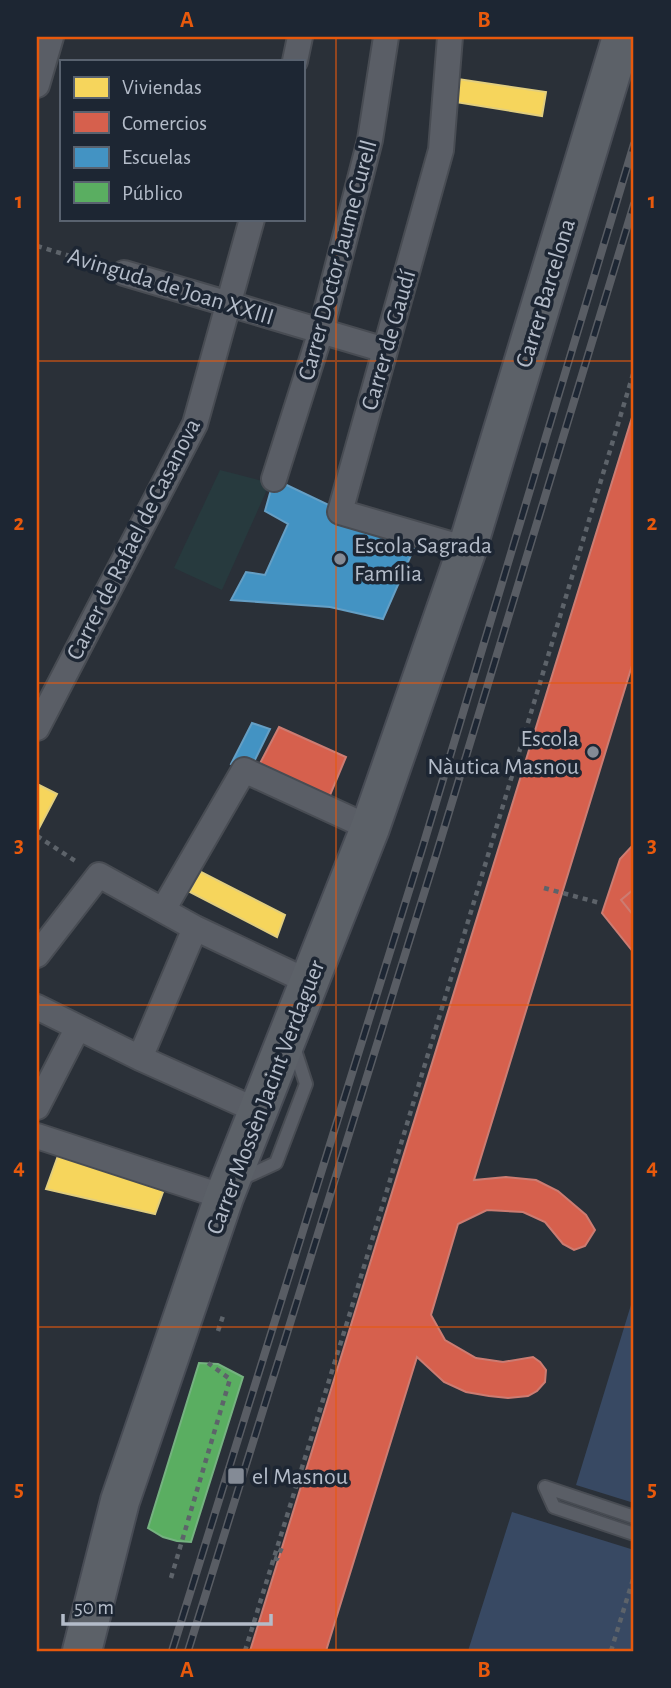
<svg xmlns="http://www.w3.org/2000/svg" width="671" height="1688" font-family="'Alegreya Sans',sans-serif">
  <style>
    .green { fill: #273a3e }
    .water { fill: #384963 }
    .homes { fill: #f6d55c; stroke: #e2ce7d; stroke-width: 2 }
    .shops { fill: #d6604d; stroke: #cc7c72; stroke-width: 2 }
    .schools { fill: #4393c3; stroke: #659fc5; stroke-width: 2 }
    .public { fill: #5aae61; stroke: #75b280; stroke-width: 2 }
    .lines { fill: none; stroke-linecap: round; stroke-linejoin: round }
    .lane-casing { stroke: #484c53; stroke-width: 16 }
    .street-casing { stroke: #484c53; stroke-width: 28 }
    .primary-casing { stroke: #484c55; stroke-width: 42 }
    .path { stroke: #5d636a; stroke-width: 4.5; stroke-dasharray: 5 5; stroke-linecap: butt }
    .lane { stroke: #5a5e66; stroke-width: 12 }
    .street { stroke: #5a5e66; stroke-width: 24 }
    .primary { stroke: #5c6168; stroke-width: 38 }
    .rail-casing { stroke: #595d64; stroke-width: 8 }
    .rail { stroke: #1d2633; stroke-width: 5; stroke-dasharray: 16; stroke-linecap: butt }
    .grid { fill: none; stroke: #e8590c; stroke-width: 2; stroke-opacity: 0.55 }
    .poi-dot { fill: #848b96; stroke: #1d2633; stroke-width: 2.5 }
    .labels { text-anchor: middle; stroke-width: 7; stroke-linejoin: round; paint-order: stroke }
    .street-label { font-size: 24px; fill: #b4bcc9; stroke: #1d2633 }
    .poi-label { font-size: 24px; fill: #b4bcc9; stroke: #1d2633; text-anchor: start }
    .neatline { fill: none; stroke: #e8590c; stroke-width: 2.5 }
    .grid-label { font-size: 23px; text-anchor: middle; font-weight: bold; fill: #e8590c }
  </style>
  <rect width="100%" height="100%" fill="#2a3038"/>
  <path class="green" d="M220 470 270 483 222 590 174 568Z"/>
  <path class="water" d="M634 1295V1503L576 1485Z
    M512 1512 634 1550V1651H468Z"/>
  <path class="homes" d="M451 78 546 92 542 116 449 101Z
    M37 784 57 794 37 832Z
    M199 871 285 915 277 937 190 892Z
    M59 1153 164 1189 155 1214 46 1189Z"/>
  <path class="shops" d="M634 411V659L474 1180 506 1177 536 1180 558 1191 586 1215 595 1230 585 1246 574 1250 563 1244 545 1222 523 1212 487 1210 458 1224 431 1315 445 1340 476 1358 503 1362 533 1357 540 1362 546 1370 545 1382 537 1391 528 1396 508 1398 489 1396 466 1392 444 1382 417 1357 326 1651H250Z
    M279 727 346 757 325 807 256 771Z
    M632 846 634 849V889L621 900 634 916V953L602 913 620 859Z
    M634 889V916L621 900Z"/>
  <path class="schools" d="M274 479 415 546 383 619 330 607 231 600 246 572 265 575 288 524 265 511Z
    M252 723 270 729 249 772 231 764Z"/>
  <path class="public" d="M199 1363 218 1364 243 1377 191 1542 177 1541 163 1537 148 1528Z"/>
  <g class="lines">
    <defs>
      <path id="lane" d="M239 1180 276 1163 306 1084 294 1047
        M545 1487 554 1507 634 1534
        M545 1487 634 1517"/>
      <path id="street" d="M450 37 441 150 340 512 467 549
        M295 61 300 37
        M37 85 51 37
        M124 273 385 350
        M274 479 321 331 370 140 386 37
        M37 728 195 424 252 219
        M163 910 244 770 370 828
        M37 955 99 875 195 928 309 982
        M37 1007 140 1058 258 1111
        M140 1058 195 928
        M37 1107 74 1035
        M37 1136 224 1197"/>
      <path id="primary" d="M82 1651 120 1501 224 1197 370 828 467 549 622 37"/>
    </defs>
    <use href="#lane" class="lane-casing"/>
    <use href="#street" class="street-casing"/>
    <use href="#primary" class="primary-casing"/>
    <path class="path" d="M37 246 103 266
      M37 836 77 862
      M544 888 600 903
      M218 1331 224 1313
      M274 1558 277 1559 282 1547
      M171 1578 230 1379 208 1363
      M245 1651 350 1313 634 371
      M611 1651 634 1576"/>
    <use href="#lane" class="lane"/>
    <use href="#street" class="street"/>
    <use href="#primary" class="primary"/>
    <defs>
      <path id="rail" d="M172 1651 423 846 634 144
        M188 1651 436 855 634 204"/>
    </defs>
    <use href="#rail" class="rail-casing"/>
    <use href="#rail" class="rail"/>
  </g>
  <path class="grid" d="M336 37V1651M37 361H634M37 683H634M37 1005H634M37 1327H634"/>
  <g class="poi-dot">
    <circle cx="340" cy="559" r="7"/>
    <circle cx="593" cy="752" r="7"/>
    <rect x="227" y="1467" width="18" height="18" rx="3.5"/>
  </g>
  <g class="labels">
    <g class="street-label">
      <text transform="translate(337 260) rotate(-75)" y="8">Carrer Doctor Jaume Curell</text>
      <text transform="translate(171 286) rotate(17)" y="8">Avinguda de Joan XXIII</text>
      <text transform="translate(545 293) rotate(-73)" y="8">Carrer Barcelona</text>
      <text transform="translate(388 340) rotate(-74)" y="8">Carrer de Gaudí</text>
      <text transform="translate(133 539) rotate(-63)" y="8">Carrer de Rafael de Casanova</text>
      <text transform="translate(265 1097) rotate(-69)" y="8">Carrer Mossèn Jacint Verdaguer</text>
    </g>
    <g class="poi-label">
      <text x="354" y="553">Escola Sagrada<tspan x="354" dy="28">Família</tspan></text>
      <text x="579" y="746" text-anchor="end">Escola<tspan x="579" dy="28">Nàutica Masnou</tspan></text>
      <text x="252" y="1484">el Masnou</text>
    </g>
  </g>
  <rect width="671" height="1688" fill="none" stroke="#1d2633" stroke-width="77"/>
  <rect x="60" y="60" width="245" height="161" fill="#1d2633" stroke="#59626f" stroke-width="2"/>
  <rect x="74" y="77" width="35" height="21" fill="#f6d55c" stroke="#59626f" stroke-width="2"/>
  <text x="122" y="94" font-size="21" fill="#b4bcc9">Viviendas</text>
  <rect x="74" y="112" width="35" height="21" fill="#d6604d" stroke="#59626f" stroke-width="2"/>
  <text x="122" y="130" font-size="21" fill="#b4bcc9">Comercios</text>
  <rect x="74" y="147" width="35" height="21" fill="#4393c3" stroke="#59626f" stroke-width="2"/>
  <text x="122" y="164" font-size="21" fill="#b4bcc9">Escuelas</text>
  <rect x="74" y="182" width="35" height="21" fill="#5aae61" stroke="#59626f" stroke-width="2"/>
  <text x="122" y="200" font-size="21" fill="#b4bcc9">Público</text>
  <path d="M63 1614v10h208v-10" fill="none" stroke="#b4bcc9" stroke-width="3.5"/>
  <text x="74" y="1614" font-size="21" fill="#b4bcc9" stroke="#1d2633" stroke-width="5" paint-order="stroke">50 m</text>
  <rect x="38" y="38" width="594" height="1612" class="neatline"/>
  <g class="grid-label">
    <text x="187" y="27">A</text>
    <text x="484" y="27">B</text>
    <text x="19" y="208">1</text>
    <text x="652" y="208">1</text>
    <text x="19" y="530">2</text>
    <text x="652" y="530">2</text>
    <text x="19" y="852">3</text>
    <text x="652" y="852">3</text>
    <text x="19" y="1174">4</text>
    <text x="652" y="1174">4</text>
    <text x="19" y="1496">5</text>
    <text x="652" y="1496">5</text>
    <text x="187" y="1677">A</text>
    <text x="484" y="1677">B</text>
  </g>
</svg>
